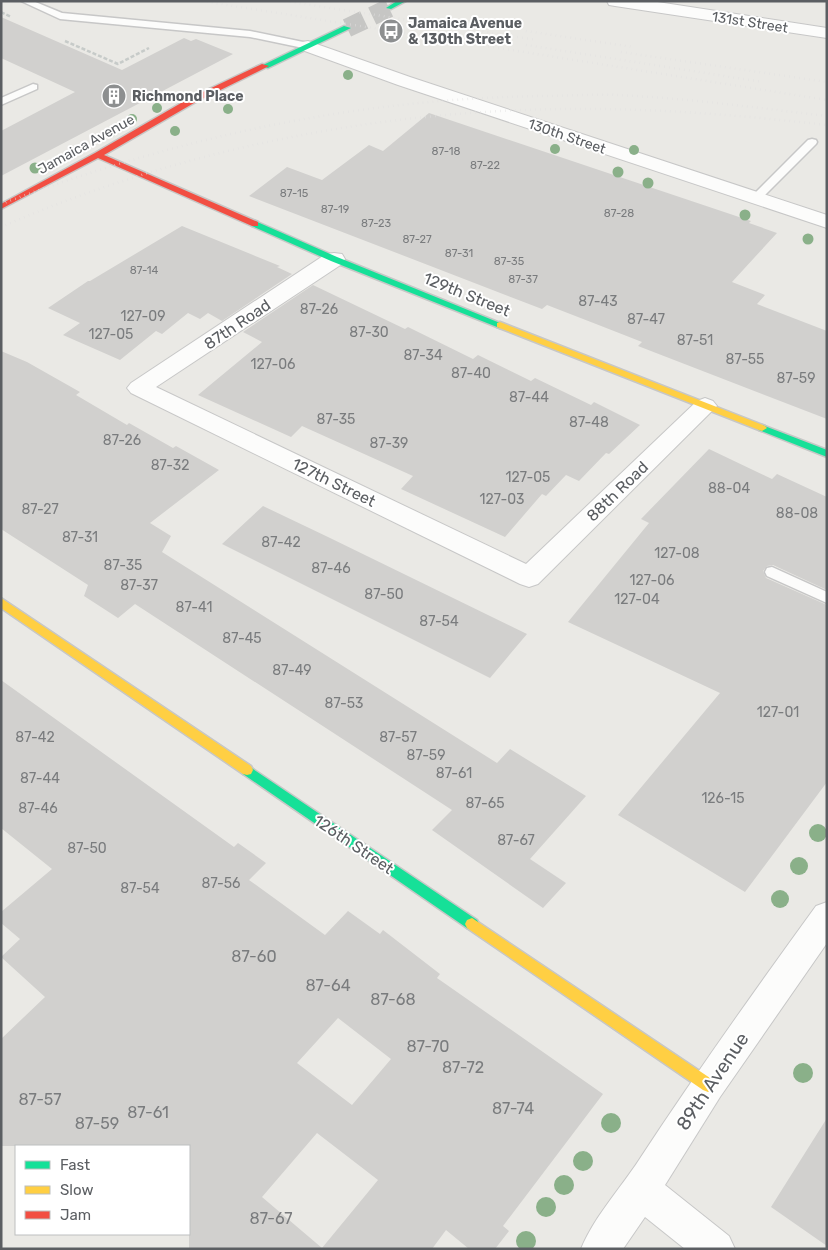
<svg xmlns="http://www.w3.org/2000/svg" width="828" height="1250" font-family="Rubik,sans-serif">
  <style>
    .building { fill: #d1d0ce; fill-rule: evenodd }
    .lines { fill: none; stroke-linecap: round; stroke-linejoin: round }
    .secondary-tunnel { stroke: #c6c6c4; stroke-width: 19; stroke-dasharray: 19 9; stroke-linecap: butt }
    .lane-casing { stroke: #c7c7c7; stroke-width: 3 }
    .street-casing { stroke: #c7c7c7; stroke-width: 2 }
    .fast-casing { stroke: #c7c7c6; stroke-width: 3 }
    .slow-casing { stroke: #c7c7c6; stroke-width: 3 }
    .jam-casing { stroke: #c7c7c6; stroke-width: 3 }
    .path { stroke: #c7cbc9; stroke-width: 2.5; stroke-dasharray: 4 2; stroke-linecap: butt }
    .lane { fill: #fcfcfb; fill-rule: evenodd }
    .street { fill: #fcfcfb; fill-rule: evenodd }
    .fast { fill: #16e098; fill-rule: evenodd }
    .slow { fill: #ffcf43; fill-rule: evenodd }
    .jam { fill: #f24e42; fill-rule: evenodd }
    .rail { stroke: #e2e1e1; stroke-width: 2.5; stroke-dasharray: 0.5 4.5; stroke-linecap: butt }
    .tree { fill: #8ab089 }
    .labels { text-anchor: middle; stroke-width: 4; stroke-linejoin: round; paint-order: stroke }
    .far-number-label { font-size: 11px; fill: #7a7c7e }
    .far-street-label { font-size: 14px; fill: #5b5e62; stroke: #fff }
    .far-poi-label { font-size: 14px; font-weight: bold; fill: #5b5e62; stroke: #fff; text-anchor: start }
    .number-label { font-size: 14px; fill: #7a7c7e }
    .street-label { font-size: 16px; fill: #5b5e62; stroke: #fff }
    .near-number-label { font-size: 16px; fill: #7a7c7e }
    .near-street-label { font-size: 19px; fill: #5b5e62; stroke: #fff }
  </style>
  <rect width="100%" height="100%" fill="#eae9e5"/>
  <path class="building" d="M1 17 122 70 184 38 191 41 196 39 233 54 1 176V131L75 92 1 58Z
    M429 113 751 221 749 223 777 233 732 282 765 295 757 304 827 331V419L638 346 642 342 596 324 547 305 542 309 249 196 287 167 322 180 369 145 383 151Z
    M182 226 280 266 277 267 292 274 222 321 208 313 200 319 188 313 162 334 156 331 120 360 63 335 80 323 48 308 88 281H90Z
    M313 285 405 329 408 327 473 359 478 355 531 381 535 378 591 405 594 402 640 425 609 454 606 453 579 481 566 475 546 496 542 494 505 537 401 489 413 476 302 426 291 437 198 395 262 342 243 332Z
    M1 351 27 362 80 392 76 395 127 425 129 423 173 448 176 446 219 470 150 523 171 536 162 552 497 763 510 749 586 796 530 859 566 883 543 908 432 830 452 810 135 604 118 618 84 596 88 585 1 529Z
    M709 449 772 479 777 474 827 497V590L773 565 767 566 763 571 766 578 827 605V782L745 892 618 815 720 693 568 622 649 523 641 519Z
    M263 506 328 537 527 634 490 678 222 544Z
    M1 680 234 847 238 843 266 863 249 880 325 935 348 911 380 934 383 930 440 974 437 978 603 1094 503 1226 509 1231 495 1249H469L446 1230 432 1249H189V1146H1V1039L45 997 1 957 20 939 1 923V912L52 869 1 828ZM338 1018 391 1059 352 1105 297 1063ZM317 1133 378 1180 322 1248 262 1197Z
    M827 1118V1246L771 1207Z"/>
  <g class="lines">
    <path class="secondary-tunnel" d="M347 28 389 8"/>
    <defs>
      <path id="lane" d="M21 1H33L62 13 250 31 308 43 313 46 308 49 250 37 60 19Z
        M33 84 37 85V89L1 105V98Z
        M812 139 816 140 817 142 816 144 760 200H752L750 198 808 140Z
        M772 567 827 592V603L767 576 765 572 767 568Z"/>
      <path id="street" d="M607 1H651L827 28V38L615 6 609 5Z
        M308 41 410 77 827 215V228L398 85 302 50 299 46 302 42Z
        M334 253 342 254 345 259 342 264 156 387 526 564 697 401 705 398 713 401 717 406 538 584 529 587 520 584 131 393 127 388 131 383 326 254Z
        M827 902V943L720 1097 665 1185 729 1236 735 1249H685L645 1217 623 1249H581C594 1217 620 1189 639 1160 696 1073 755 990 816 906Z"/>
      <path id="fast" d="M397 1H406L391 9 386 8Z
        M344 26 351 28 268 68 261 66Z
        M255 221 337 257 505 325 500 328 497 327 331 261 252 226V222Z
        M762 425 827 450V457L759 430 757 428 759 426Z
        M247 765 477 920 479 924 477 928 472 930 467 928 243 774 241 770 243 766Z"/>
      <path id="slow" d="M500 322 765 426 767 428 762 431 759 430 497 327V323Z
        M1 598 251 766 253 770 251 774 247 775 243 774 1 608Z
        M472 918 713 1080 715 1085 713 1090 708 1092 703 1090 467 928 465 924 467 920Z"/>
      <path id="jam" d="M262 64 269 66 194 103 104 155 258 222V226H252L98 158 1 209V204L95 153 188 99Z"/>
    </defs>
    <use href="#lane" class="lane-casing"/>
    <use href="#street" class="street-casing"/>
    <use href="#fast" class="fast-casing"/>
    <use href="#slow" class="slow-casing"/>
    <use href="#jam" class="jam-casing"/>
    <path class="path" d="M1 12 11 17
      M65 41 118 64 149 48"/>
    <use href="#lane" class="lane"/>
    <use href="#street" class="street"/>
    <use href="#fast" class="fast"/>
    <use href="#slow" class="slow"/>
    <use href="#jam" class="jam"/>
    <path class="rail" d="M202 1 827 100
      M285 1 537 40
      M526 31 633 47
      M526 45 763 82
      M621 52 827 82
      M1 204C177 138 352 99 541 96 566 96 592 94 617 95 687 98 757 108 827 116
      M1 227C179 150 372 111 565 109 653 108 740 115 827 125"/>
  </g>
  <g class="tree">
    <circle cx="348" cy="75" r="5"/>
    <circle cx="157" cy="108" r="5"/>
    <circle cx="228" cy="109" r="5"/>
    <circle cx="132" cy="119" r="5"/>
    <circle cx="175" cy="131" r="5"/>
    <circle cx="111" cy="132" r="5"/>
    <circle cx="555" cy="149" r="5"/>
    <circle cx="634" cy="150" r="5"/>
    <circle cx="35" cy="168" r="5.5"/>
    <circle cx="618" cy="172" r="5.5"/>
    <circle cx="648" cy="183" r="5.5"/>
    <circle cx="745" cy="215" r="5.5"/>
    <circle cx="808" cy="239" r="5.5"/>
    <circle cx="818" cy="833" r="9"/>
    <circle cx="799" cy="866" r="9"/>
    <circle cx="780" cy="899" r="9"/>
    <circle cx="803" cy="1073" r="10"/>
    <circle cx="611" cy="1123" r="10"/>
    <circle cx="583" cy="1161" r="10"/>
    <circle cx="564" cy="1185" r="10"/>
    <circle cx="546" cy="1207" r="10"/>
    <circle cx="526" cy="1241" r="10"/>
  </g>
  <defs>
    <symbol id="bus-disc" viewBox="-11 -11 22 22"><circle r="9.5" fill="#8d8f90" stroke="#fff"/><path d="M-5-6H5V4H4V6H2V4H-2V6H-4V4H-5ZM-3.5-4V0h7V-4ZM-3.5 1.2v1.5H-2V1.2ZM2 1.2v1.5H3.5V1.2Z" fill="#fff"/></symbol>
    <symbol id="building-disc" viewBox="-11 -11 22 22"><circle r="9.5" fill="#8d8f90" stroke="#fff"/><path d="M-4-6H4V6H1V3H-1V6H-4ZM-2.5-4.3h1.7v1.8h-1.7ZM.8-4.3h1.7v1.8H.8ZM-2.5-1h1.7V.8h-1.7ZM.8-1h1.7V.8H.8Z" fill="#fff"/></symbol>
  </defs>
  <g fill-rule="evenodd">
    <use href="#bus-disc" x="377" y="17" width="28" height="28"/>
    <use href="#building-disc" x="100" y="82" width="28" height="28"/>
  </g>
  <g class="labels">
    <g class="far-number-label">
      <text x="446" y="155">87-18</text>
      <text x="485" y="169">87-22</text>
      <text x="294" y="197">87-15</text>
      <text x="335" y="213">87-19</text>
      <text x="619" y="217">87-28</text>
      <text x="376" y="227">87-23</text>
      <text x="417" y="243">87-27</text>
      <text x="459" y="257">87-31</text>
      <text x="509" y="265">87-35</text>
      <text x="144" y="274">87-14</text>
      <text x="523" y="283">87-37</text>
    </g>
    <g class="far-street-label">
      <text transform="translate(750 22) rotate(9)" y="5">131st Street</text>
      <text transform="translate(567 136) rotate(19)" y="5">130th Street</text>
      <text transform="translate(86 144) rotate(-29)" y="5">Jamaica Avenue</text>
    </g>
    <g class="far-poi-label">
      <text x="408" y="28">Jamaica Avenue<tspan x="408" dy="16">&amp; 130th Street</tspan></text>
      <text x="132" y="101">Richmond Place</text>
    </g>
    <g class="number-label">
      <text x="598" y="306">87-43</text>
      <text x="319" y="314">87-26</text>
      <text x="143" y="321">127-09</text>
      <text x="646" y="324">87-47</text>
      <text x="369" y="337">87-30</text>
      <text x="111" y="339">127-05</text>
      <text x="695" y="345">87-51</text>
      <text x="423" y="360">87-34</text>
      <text x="745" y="364">87-55</text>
      <text x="273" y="369">127-06</text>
      <text x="471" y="378">87-40</text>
      <text x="796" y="383">87-59</text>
      <text x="529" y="402">87-44</text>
      <text x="336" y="424">87-35</text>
      <text x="589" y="427">87-48</text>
      <text x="122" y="445">87-26</text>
      <text x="389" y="448">87-39</text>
      <text x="170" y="470">87-32</text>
      <text x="528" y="482">127-05</text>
      <text x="729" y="493">88-04</text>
      <text x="502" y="504">127-03</text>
      <text x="40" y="514">87-27</text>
      <text x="797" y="518">88-08</text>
      <text x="80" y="542">87-31</text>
      <text x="281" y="547">87-42</text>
      <text x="677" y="558">127-08</text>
      <text x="123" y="570">87-35</text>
      <text x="331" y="573">87-46</text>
      <text x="652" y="585">127-06</text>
      <text x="139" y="590">87-37</text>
      <text x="384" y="599">87-50</text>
      <text x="637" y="604">127-04</text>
      <text x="194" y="612">87-41</text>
      <text x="439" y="626">87-54</text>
      <text x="242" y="643">87-45</text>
      <text x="292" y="675">87-49</text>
      <text x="344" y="708">87-53</text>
      <text x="778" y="717">127-01</text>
      <text x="35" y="742">87-42</text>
      <text x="398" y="742">87-57</text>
      <text x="426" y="760">87-59</text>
      <text x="454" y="778">87-61</text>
      <text x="40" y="783">87-44</text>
      <text x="723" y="803">126-15</text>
      <text x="485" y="808">87-65</text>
      <text x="38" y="813">87-46</text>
      <text x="516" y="845">87-67</text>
      <text x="87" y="853">87-50</text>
      <text x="221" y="888">87-56</text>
      <text x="140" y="893">87-54</text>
    </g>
    <g class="street-label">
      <text transform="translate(467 294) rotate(22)" y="6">129th Street</text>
      <text transform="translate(237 324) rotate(-34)" y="6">87th Road</text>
      <text transform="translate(334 482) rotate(26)" y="6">127th Street</text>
      <text transform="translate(617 491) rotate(-44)" y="6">88th Road</text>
      <text transform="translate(354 844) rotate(34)" y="6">126th Street</text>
    </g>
    <g class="near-number-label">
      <text x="254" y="962">87-60</text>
      <text x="328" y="991">87-64</text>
      <text x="393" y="1005">87-68</text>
      <text x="428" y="1052">87-70</text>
      <text x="463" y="1073">87-72</text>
      <text x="40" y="1105">87-57</text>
      <text x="513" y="1114">87-74</text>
      <text x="148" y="1118">87-61</text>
      <text x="97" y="1129">87-59</text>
      <text x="271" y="1224">87-67</text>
    </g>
    <g class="near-street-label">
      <text transform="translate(712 1081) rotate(-56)" y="7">89th Avenue</text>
    </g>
  </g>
  <rect width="828" height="1250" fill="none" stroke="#5b5e62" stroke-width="5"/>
  <rect x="15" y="1145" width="175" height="90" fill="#ffffff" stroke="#bdbfc0"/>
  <rect x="25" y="1161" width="25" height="8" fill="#16e098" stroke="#bdbfc0"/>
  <text x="60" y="1170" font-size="15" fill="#5b5e62">Fast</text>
  <rect x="25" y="1186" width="25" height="8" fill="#ffcf43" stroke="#bdbfc0"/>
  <text x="60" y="1195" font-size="15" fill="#5b5e62">Slow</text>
  <rect x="25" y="1211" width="25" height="8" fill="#f24e42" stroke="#bdbfc0"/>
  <text x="60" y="1220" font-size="15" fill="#5b5e62">Jam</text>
</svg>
